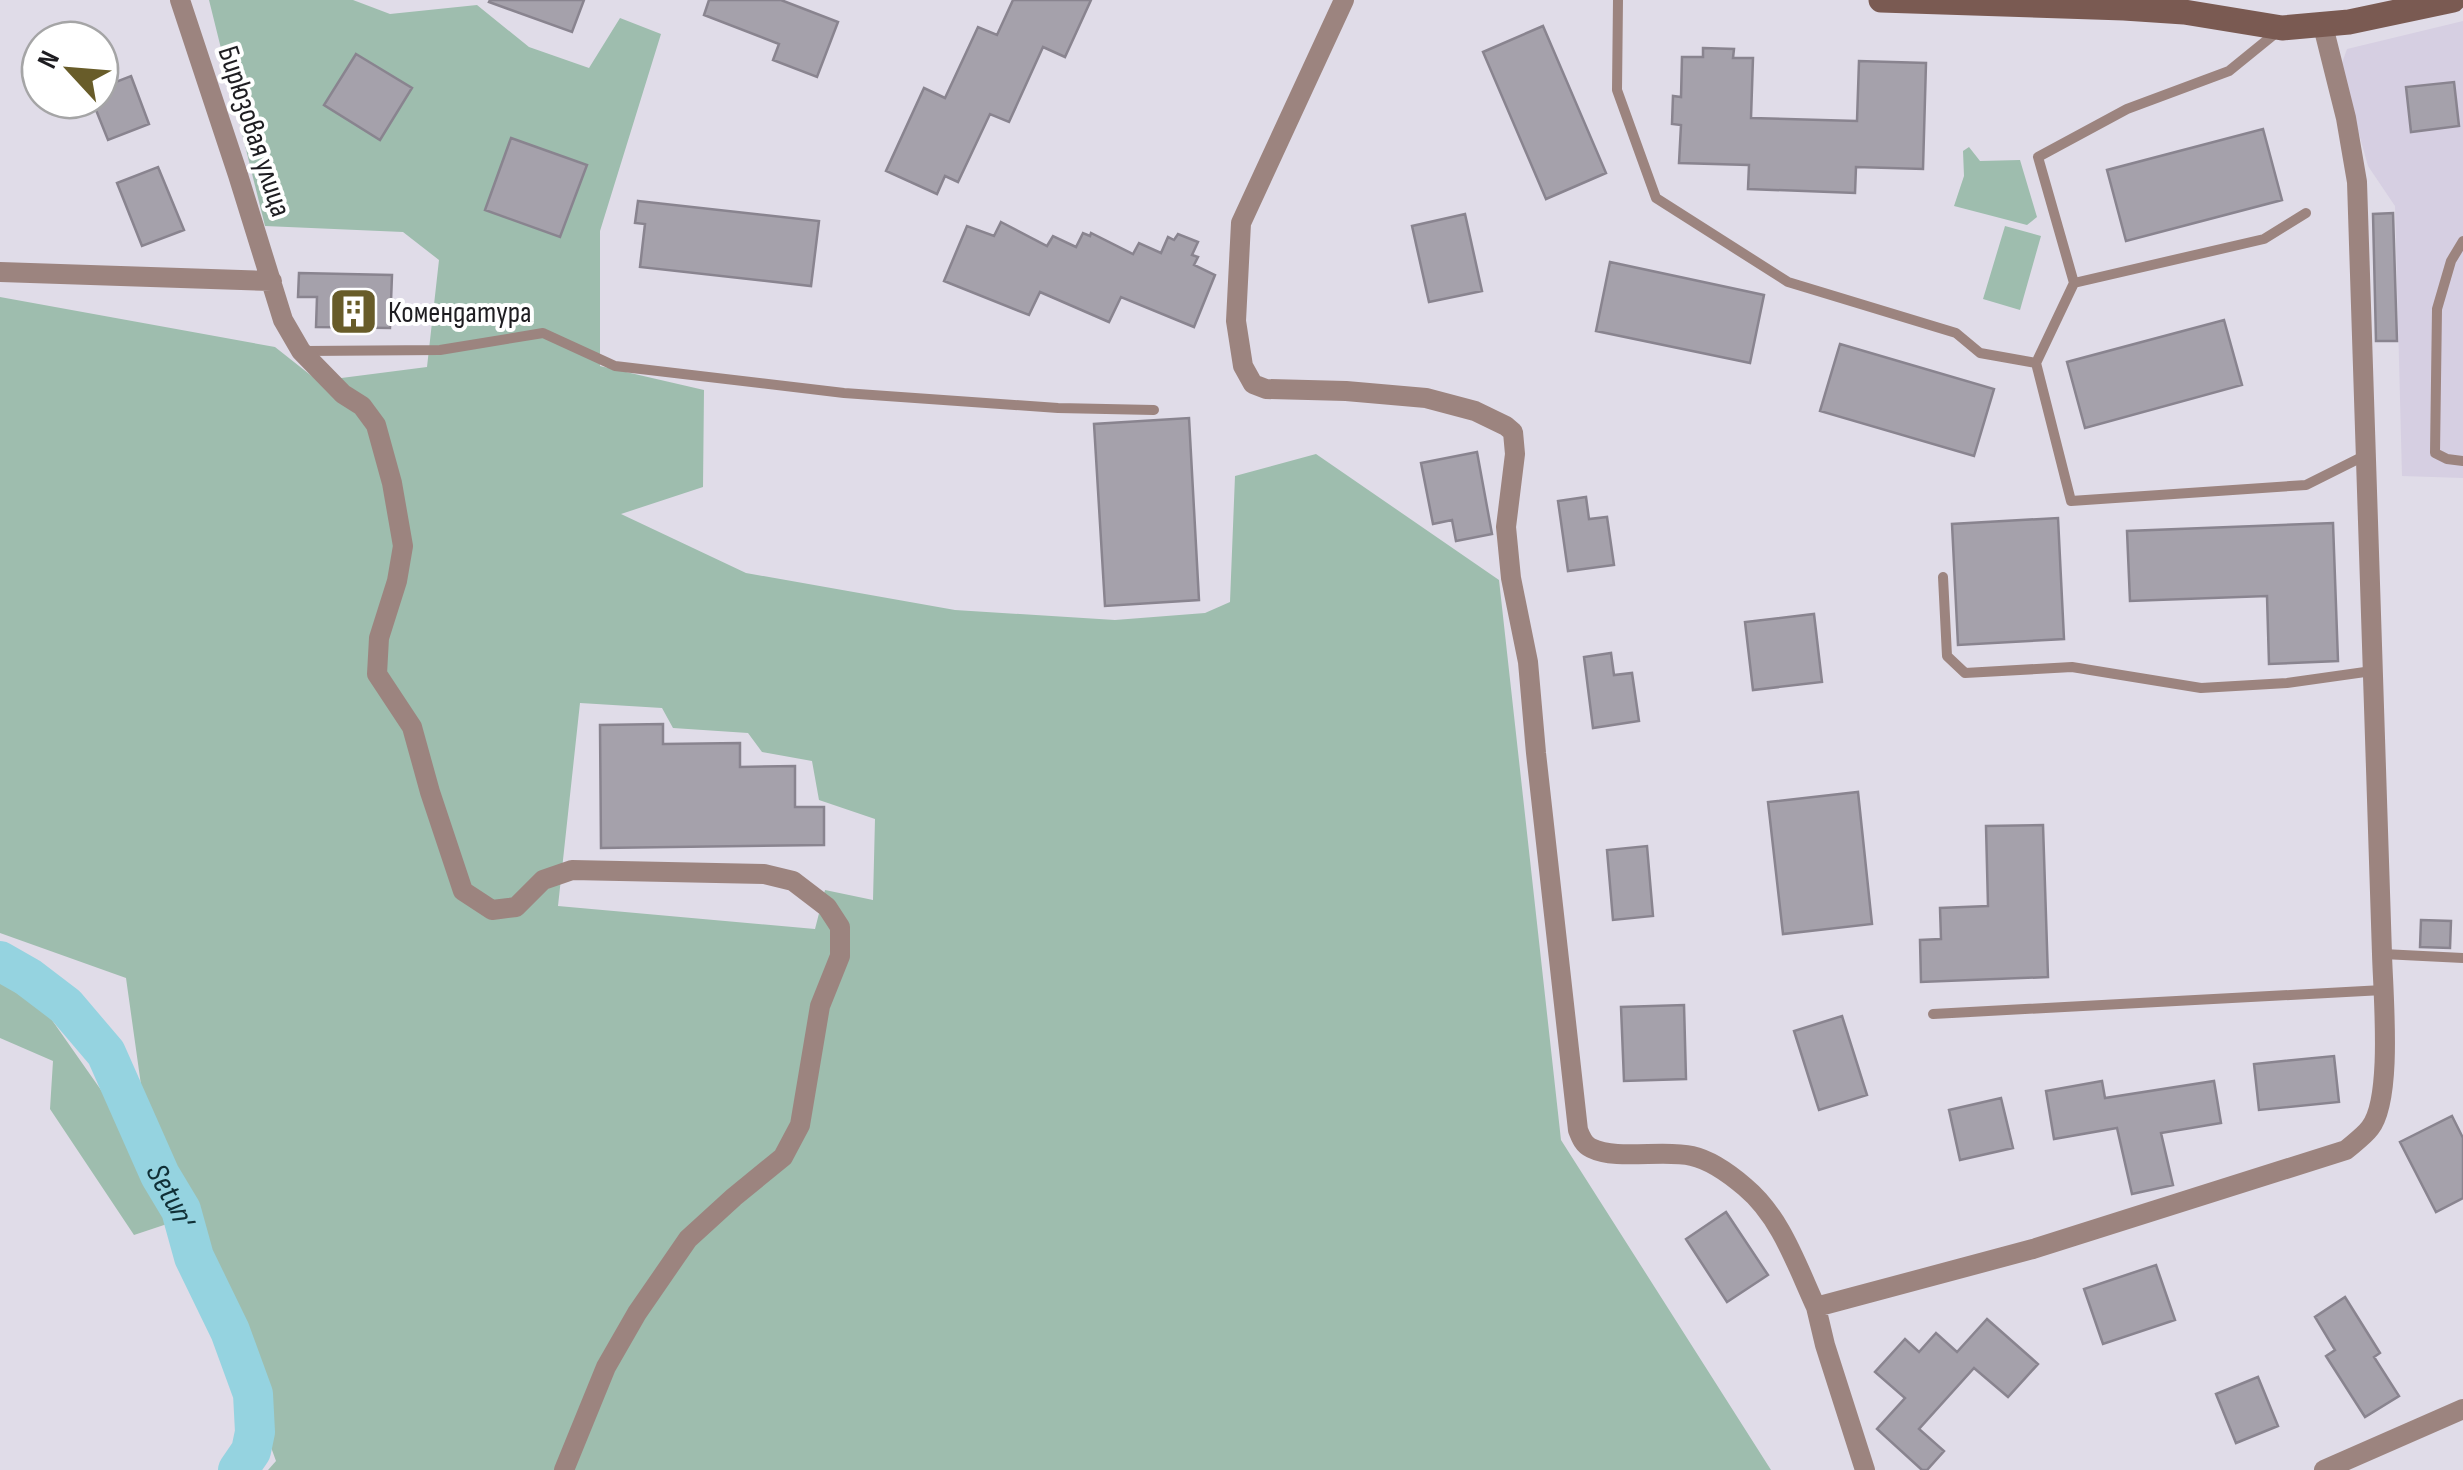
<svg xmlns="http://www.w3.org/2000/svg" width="2463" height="1470" font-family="'Sofia Sans Condensed',sans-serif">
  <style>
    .built { fill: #d6cfe2 }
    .green { fill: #9ebdae; fill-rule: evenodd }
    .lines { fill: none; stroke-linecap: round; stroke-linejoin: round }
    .river { stroke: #95d3e0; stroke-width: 40 }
    .building { fill: #a5a1ab; stroke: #89848f; stroke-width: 2.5 }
    .lane { stroke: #9c847f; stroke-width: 10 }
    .street { stroke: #9c847f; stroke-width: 20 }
    .secondary { stroke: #7a5a52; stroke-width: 25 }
    .labels { text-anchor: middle; stroke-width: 8; stroke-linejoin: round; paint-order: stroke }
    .street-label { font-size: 30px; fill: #1e1d21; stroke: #fff }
    .poi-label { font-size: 30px; fill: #1e1d21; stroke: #fff; text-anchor: start }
    .water-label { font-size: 32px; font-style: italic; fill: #102f36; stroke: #fff }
  </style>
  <rect width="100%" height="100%" fill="#e0dce8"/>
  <path class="built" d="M2463 21V478L2402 476 2395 206 2368 166 2347 91 2342 63 2347 49Z"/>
  <path class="green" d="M209 0H353L390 14 477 5 529 47 589 68 620 18 661 34 600 231V366L704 390 703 487 621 514 746 573 955 610 1115 620 1205 613 1230 602 1235 476 1316 454 1499 580 1561 1140 1771 1470H268L276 1461 142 1092 126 978 0 933V297L275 347 318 381 427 367 439 260 403 232 265 226ZM580 703 662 708 673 728 748 733 762 752 812 761 819 800 875 819 873 900 825 890 815 929 558 906Z
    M1969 147 1980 161 2020 160 2037 217 2027 225 1954 206 1964 176 1963 151Z
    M2005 226 2041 236 2020 310 1983 299Z
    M0 982 47 1013 122 1120 167 1224 134 1235 50 1109 53 1061 0 1038Z"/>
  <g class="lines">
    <path class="river" id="s1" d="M0 961 28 977 66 1006 106 1053 160 1175 181 1210 194 1257 230 1331 253 1394 255 1432 251 1451 238 1470"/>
  </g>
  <path class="building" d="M490 0H584L572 32 489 2Z
    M709 0H781L838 22 817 77 773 60 779 44 704 15Z
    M1013 0H1091L1065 57 1043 47 1009 122 990 114 958 182 945 176 937 194 886 171 924 88 945 98 978 27 997 35Z
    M1543 26 1606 173 1546 199 1483 52Z
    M1703 48 1734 49 1733 58H1753L1751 118 1857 121 1859 61 1926 63 1923 169 1856 167 1855 193 1748 189 1749 165 1679 163 1681 125 1672 124 1673 96 1681 97 1682 57H1703Z
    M356 54 412 88 380 140 324 105Z
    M131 76 149 124 108 140 92 100H100V88Z
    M2454 82 2459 126 2411 132 2406 87Z
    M2263 129 2282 200 2126 241 2107 170Z
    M511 138 587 165 560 237 485 210Z
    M158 167 184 230 142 246 117 183Z
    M638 201 819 221 811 286 640 267 645 224 635 223Z
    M2393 213 2397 341H2376L2373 214Z
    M1465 214 1482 291 1429 302 1412 226Z
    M1001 222 1047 246 1053 236 1076 247 1083 233 1090 236 1091 233 1133 254 1139 243 1161 253 1168 237 1174 240 1178 234 1198 242 1192 255 1198 257 1194 265 1215 275 1194 327 1121 297 1109 322 1040 292 1029 315 944 281 967 226 994 236Z
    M1610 262 1764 295 1750 363 1596 331Z
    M299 273 392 275 390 328 316 327 317 297H298Z
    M2224 320 2242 385 2085 428 2067 362Z
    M1840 344 1994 389 1974 456 1820 411Z
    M1189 418 1199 600 1105 606 1094 424Z
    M1477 452 1492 534 1456 541 1452 520 1433 524 1421 463Z
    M1586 497 1589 519 1607 517 1614 565 1568 571 1558 501Z
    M2058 518 2064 639 1958 645 1952 524Z
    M2333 523 2338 661 2269 664 2267 596 2130 601 2127 531Z
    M1814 614 1822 682 1753 690 1745 622Z
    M1611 653 1614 675 1632 673 1639 721 1593 728 1584 657Z
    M663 724V744L740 743V767L795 766V807H824V845L601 848 600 725Z
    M1858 792 1872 924 1783 934 1768 802Z
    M2043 825 2048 977 1921 982 1920 940 1941 939 1940 908 1988 906 1986 826Z
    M1647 846 1653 916 1613 920 1607 850Z
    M2421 920 2451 921 2450 948 2420 947Z
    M1684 1005 1686 1079 1624 1081 1621 1007Z
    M1842 1016 1867 1095 1819 1110 1794 1031Z
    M2334 1056 2339 1102 2259 1110 2254 1064Z
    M2102 1081 2105 1098 2214 1081 2221 1123 2161 1133 2173 1185 2132 1194 2117 1128 2054 1139 2046 1091Z
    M2001 1098 2013 1148 1960 1160 1949 1110Z
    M2452 1116 2463 1138V1198L2436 1212 2400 1142Z
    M1726 1212 1768 1275 1727 1302 1686 1239Z
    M2156 1265 2175 1320 2103 1344 2084 1289Z
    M2345 1297 2380 1353 2374 1357 2399 1396 2365 1417 2326 1356 2335 1350 2315 1317Z
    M1987 1319 2038 1364 2008 1397 1974 1368 1919 1429 1944 1451 1927 1470H1922L1877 1429 1905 1398 1875 1372 1905 1339 1919 1352 1936 1333 1957 1352Z
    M2258 1377 2278 1426 2236 1443 2216 1394Z"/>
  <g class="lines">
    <path class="lane" d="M1618 0 1617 90 1656 198 1788 282 1956 333 1980 353 2036 363
      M2277 32 2229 71 2127 109 2038 157 2074 283 2036 363 2071 501 2306 485 2366 455
      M2463 241 2451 261 2437 309 2435 453 2447 459 2463 461
      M2074 283 2264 239 2306 213
      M306 351 440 350 543 333 615 366 844 393 1058 408 1154 410
      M1943 577 1947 656 1965 673 2072 667 2201 688 2287 683 2372 671
      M2383 954 2463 958
      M1933 1014 2383 990"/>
    <path class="street" d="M180 0 238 175 283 320 301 351 343 394 362 406 376 425 392 483 403 546 397 581 379 638 377 674 412 727 430 792 463 891 492 910 516 907 543 880 572 870 764 874 793 881 827 907 840 927V956L820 1006 800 1125 783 1157 734 1197 688 1239 637 1313 606 1367 564 1470
      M1344 0 1241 223 1236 321 1243 366 1253 384 1266 389 1346 391 1426 398 1475 411 1506 426 1513 432 1515 454 1506 527 1511 578 1528 662 1536 753 1578 1130C1581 1138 1584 1145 1591 1148 1617 1161 1663 1149 1692 1156 1710 1160 1731 1175 1745 1187 1781 1217 1797 1266 1816 1307
      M0 272 272 281
      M1865 1470 1825 1345 1816 1307 2033 1249 2346 1150C2354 1143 2364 1136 2370 1128 2393 1099 2383 994 2382 954L2357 182 2346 118 2323 26
      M2324 1470 2463 1409"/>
    <path class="secondary" d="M1881 0 2124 8 2184 12 2282 28 2349 22 2453 0"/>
  </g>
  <defs>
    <symbol id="building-square" viewBox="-11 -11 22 22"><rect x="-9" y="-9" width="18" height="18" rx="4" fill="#685c29" stroke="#fff"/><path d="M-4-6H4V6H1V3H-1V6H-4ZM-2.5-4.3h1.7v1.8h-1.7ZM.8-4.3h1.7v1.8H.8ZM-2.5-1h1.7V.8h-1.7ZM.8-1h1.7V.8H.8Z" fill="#fff"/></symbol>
  </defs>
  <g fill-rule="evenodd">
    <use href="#building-square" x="326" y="284" width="55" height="55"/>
  </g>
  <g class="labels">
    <g class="street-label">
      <text transform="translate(255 131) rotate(72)" y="10">Бирюзовая улица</text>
    </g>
    <g class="poi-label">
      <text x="388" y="322">Комендатура</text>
    </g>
    <g class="water-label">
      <text dy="11" stroke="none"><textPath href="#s1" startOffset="298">Setun'</textPath></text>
    </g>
  </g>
  <g transform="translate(70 70) rotate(296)"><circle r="48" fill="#ffffff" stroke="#a5a5a6" stroke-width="2.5"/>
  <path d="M0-8L18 38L0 25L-18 38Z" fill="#685c29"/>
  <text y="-15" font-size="28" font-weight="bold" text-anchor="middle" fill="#1e1d21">N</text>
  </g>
</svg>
